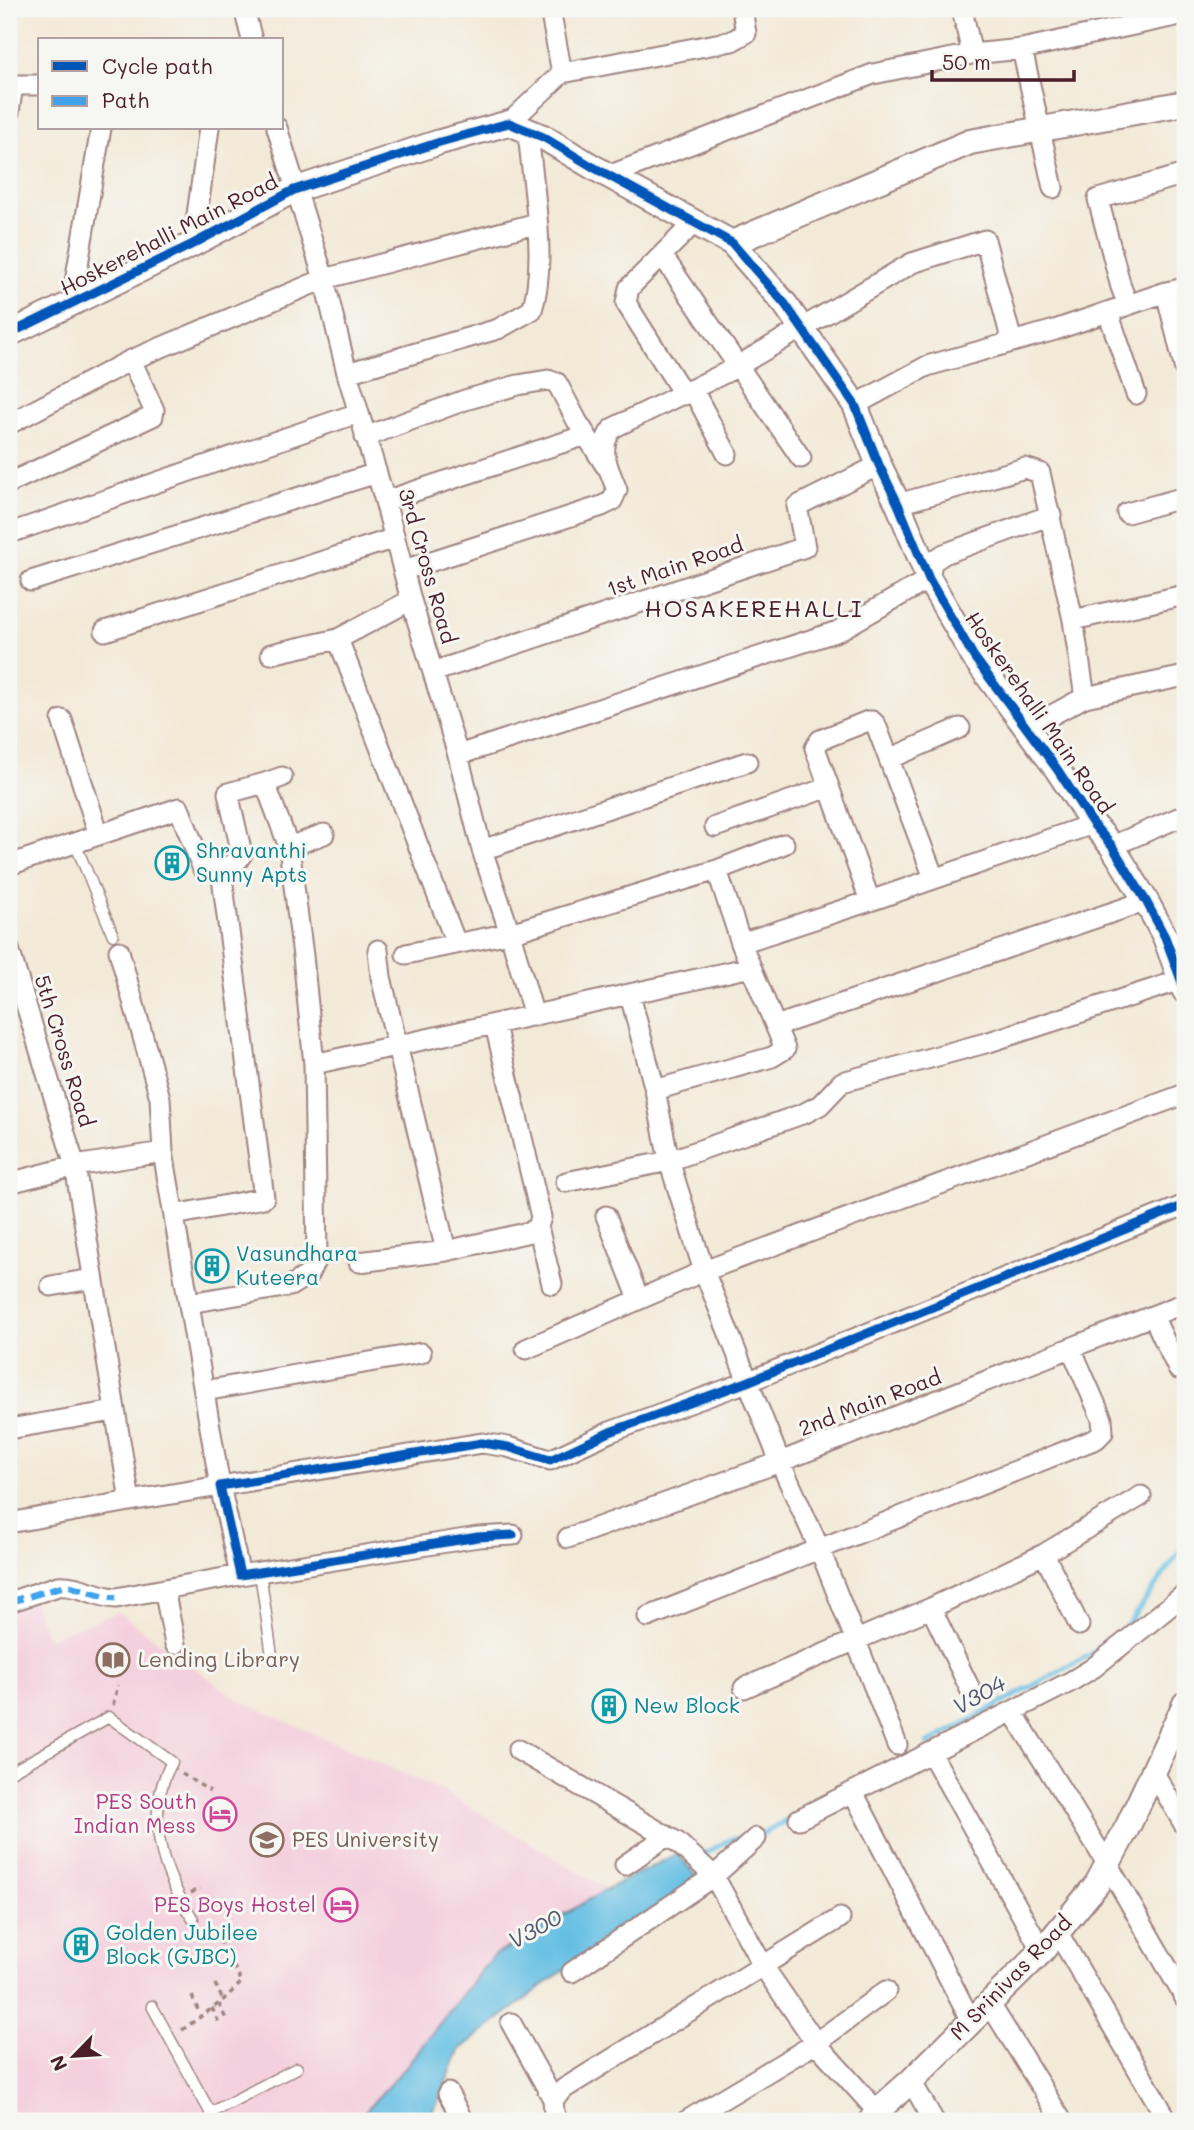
<svg xmlns="http://www.w3.org/2000/svg" width="1194" height="2130" font-family="Mali,sans-serif">
  <style>
    .built { fill: #f4cfdd }
    .water { fill: #65bfe3; stroke: #586f87; stroke-width: 2 }
    .lines { fill: none; stroke-linecap: round; stroke-linejoin: round }
    .stream { stroke: #65bfe3; stroke-width: 5 }
    .service-casing { stroke: #9e8481; stroke-width: 13 }
    .minor-casing { stroke: #9e8481; stroke-width: 23 }
    .tertiary-casing { stroke: #9e8481; stroke-width: 28 }
    .path { stroke: #9e8481; stroke-width: 3.5; stroke-dasharray: 5 5; stroke-linecap: butt }
    .service { stroke: #fff; stroke-width: 10 }
    .minor { stroke: #fff; stroke-width: 19 }
    .tertiary { stroke: #fff; stroke-width: 24 }
    .quiet { stroke: #40a2eb; stroke-width: 7; stroke-dasharray: 14 7; stroke-linecap: butt }
    .cycleway-casing { stroke: #f6f6f2; stroke-width: 13 }
    .cycleway { stroke: #0057b8; stroke-width: 9 }
    .labels { text-anchor: middle; stroke-width: 6; stroke-linejoin: round; paint-order: stroke }
    .street-label { font-size: 21px; fill: #4a1f2b; stroke: #f6f6f2 }
    .culture-label { font-size: 21px; fill: #0d838f; stroke: #f6f6f2; text-anchor: start }
    .education-label { font-size: 21px; fill: #785e54; stroke: #f6f6f2; text-anchor: start }
    .hotel-label { font-size: 21px; fill: #b23c85; stroke: #f6f6f2; text-anchor: end }
    .water-label { font-size: 23px; font-style: italic; fill: #53576b; stroke: #f6f6f2 }
    .quarter-label { font-size: 24px; letter-spacing: 2px; fill: #4a1f2b; stroke: #f6f6f2 }
  </style>
  <rect width="100%" height="100%" fill="#f6f6f2"/>
  <filter id="ink" filterUnits="userSpaceOnUse"><feTurbulence type="fractalNoise" baseFrequency=".0143" numOctaves="2"/><feDisplacementMap in="SourceGraphic" scale="14" xChannelSelector="R" yChannelSelector="G"/><feConvolveMatrix kernelMatrix="1 2 1 2 8 2 1 2 1" color-interpolation-filters="sRGB"/></filter>
  <filter id="wash" filterUnits="userSpaceOnUse"><feTurbulence type="fractalNoise" baseFrequency=".00686" numOctaves="4" result="noise"/><feDisplacementMap in="SourceGraphic" scale="28" xChannelSelector="R" yChannelSelector="G"/><feGaussianBlur stdDeviation="1.57" result="paint"/><feColorMatrix in="noise" values="0 0 0 0 0 0 0 0 0 0 0 0 0 0 0 0 0 1.4 0 .05"/><feComposite in="paint" operator="in"/></filter>
  <g filter="url(#wash)">
    <rect width="100%" height="100%" fill="#f3e9d7"/>
    <path class="built" d="M33 1600 47 1638 118 1612 240 1701 443 1791 607 1889 492 1957 403 2070 356 2121H9V1608Z"/>
    <path class="water" d="M677 1854 702 1882 554 1977 459 2050 437 2104 422 2121H356L403 2070 492 1957 607 1889Z"/>
    <g class="lines">
      <path class="stream" d="M1117 1639 1185 1545
        M927 1744 1109 1644
        M758 1836 796 1816
        M700 1856 731 1839 745 1838"/>
    </g>
  </g>
  <g filter="url(#ink)">
    <g class="lines">
      <defs>
        <path id="service" d="M75 843 113 935
          M260 1572 272 1656
          M9 1773 109 1717 172 1762C143 1814 162 1873 193 1919
          M152 2006 215 2121
          M210 2113 297 2068"/>
        <path id="minor" d="M244 9 252 40
          M550 9 562 73
          M962 9 972 54
          M1022 49 1053 188
          M9 85H40
          M9 112 13 85
          M509 123 562 73 732 41 746 33 742 9
          M277 128 324 279 347 373 385 501 411 600 458 755 482 850 510 933 534 1016
          M608 176 873 74 972 54 1022 49 1185 14
          M193 244 209 128
          M662 255 801 458
          M1166 292 1185 370
          M1128 305 1121 287 1098 199 1185 174
          M71 306 101 128
          M1108 312 1136 394
          M347 373 498 329 532 310C548 260 532 184 528 130
          M693 390 727 454
          M684 395 626 303 629 288 695 222
          M855 405 927 366 1055 330 1166 292 1185 288
          M9 424 131 360 324 279 537 223
          M365 437 465 400 518 385 548 380 557 383 577 421 605 465
          M9 483 153 416 154 410 131 360
          M385 501 586 435
          M898 504 1025 468 1040 473 1073 620 1085 697
          M1127 513 1185 497
          M13 532 358 413
          M404 570 602 506 612 501 617 490C609 468 596 449 613 428L731 370 912 263 985 240 1012 342
          M31 581 377 473
          M1073 620 1185 595
          M105 631 395 538
          M338 639 456 943
          M271 654 338 639 411 600
          M433 672 805 547 797 506 879 465
          M62 720 99 835
          M1028 728 1085 697 1185 676
          M458 755 838 631 929 579 932 562 944 554 1051 515
          M889 759 960 728
          M265 783 282 777
          M715 827 829 787
          M1112 846 1185 815
          M289 847 324 834
          M482 850 747 762
          M9 865 179 808 203 869C218 870 234 869 242 854L228 793 265 783 289 847 303 956 314 1064 317 1257 308 1275 290 1286 189 1303
          M870 901 815 748 820 740 868 721H872L876 725 934 878
          M741 943 870 901 1093 824
          M9 949 75 1166 130 1501 220 1486 163 1152 75 1166 9 1183
          M378 950 381 977 446 1251
          M119 951 160 1098 163 1152
          M406 954 510 933 717 870 784 844
          M630 995 655 1090 669 1161 704 1271 780 1462 820 1550 897 1745
          M776 1026 1146 901
          M314 1064 751 967
          M655 1090 772 1057 785 1049 741 943 717 870
          M566 1182 669 1161 805 1113 820 1105 842 1082 989 1042 1181 980
          M174 1215 264 1198 221 870
          M606 1216 639 1299
          M538 1227 552 1284
          M359 1262 446 1251 530 1232 538 1227 541 1217 495 1025
          M51 1286 92 1279
          M1153 1316 1178 1369
          M526 1349 704 1271 1185 1094
          M204 1391 421 1353
          M9 1429 114 1411
          M9 1523 130 1501
          M513 1535 478 1537 240 1575 220 1486 482 1443 508 1447 550 1460 610 1432 747 1382 1185 1205
          M568 1538 780 1462 1185 1303
          M1044 1554 1079 1625
          M164 1589 175 1644
          M9 1602 58 1586C78 1584 96 1597 116 1598L240 1575
          M931 1608 971 1691
          M648 1617 1096 1439 1103 1432 1102 1419 1071 1348
          M744 1688 931 1608 1044 1554 1141 1496
          M1012 1711 1108 1865 1185 1998
          M518 1750 677 1842 714 1876 763 1966 816 2043 877 2111
          M931 1753 1042 1951
          M1154 1773 1185 1826
          M853 1792 971 2021
          M799 1819 1070 1682 1093 1668 1185 1594
          M625 1865 667 1836
          M1058 1933 1168 2121
          M572 1972 714 1876 756 1838
          M990 2004 1062 2121
          M511 2023 553 2099
          M911 2081 934 2121
          M448 2093 463 2121
          M558 2121 554 2113 553 2099 565 2088 840 1918
          M686 2121 816 2043 886 1991"/>
        <path id="tertiary" d="M732 243 970 142 1185 103
          M9 334 193 244 294 190 440 142 509 123 543 137 593 167 732 243 785 304 855 405 879 465 898 504 929 579 974 657 1057 769 1093 824 1112 846 1146 901 1165 937 1185 991
          M871 2121 877 2111 911 2081 1042 1951 1097 1884 1128 1826 1185 1704"/>
      </defs>
      <use href="#service" class="service-casing"/>
      <use href="#minor" class="minor-casing"/>
      <use href="#tertiary" class="tertiary-casing"/>
      <path class="path" d="M113 1705 118 1685
        M182 1774 210 1791
        M191 1893 200 1888
        M215 1984 223 2000
        M192 1996 201 2017
        M219 2004 226 2019
        M212 2008 219 2023
        M182 2030 221 2002 242 1982 216 1934 204 1926
        M126 2115 129 2121"/>
      <use href="#service" class="service"/>
      <use href="#minor" class="minor"/>
      <use href="#tertiary" class="tertiary"/>
      <path class="quiet" d="M9 1602 67 1585 107 1597 116 1598"/>
      <defs>
        <path id="cycleway" d="M9 334 193 244 294 190 440 142 509 123 543 137 593 167 732 243 785 304 855 405 879 465 898 504 929 579 974 657 1057 769 1093 824 1112 846 1146 901 1165 937 1185 991
          M513 1535 478 1537 240 1575 220 1486 482 1443 508 1447 550 1460 610 1432 747 1382 1185 1205"/>
      </defs>
      <use href="#cycleway" class="cycleway-casing"/>
      <use href="#cycleway" class="cycleway"/>
    </g>
  </g>
  <defs>
    <symbol id="building-ring" viewBox="-11 -11 22 22"><circle r="9.5" fill="#f6f6f2" stroke="#0f9aa8" stroke-width="1.5"/><path d="M-4-6H4V6H1V3H-1V6H-4ZM-2.5-4.3h1.7v1.8h-1.7ZM.8-4.3h1.7v1.8H.8ZM-2.5-1h1.7V.8h-1.7ZM.8-1h1.7V.8H.8Z" fill="#0f9aa8"/></symbol>
    <symbol id="library-ring" viewBox="-11 -11 22 22"><circle r="9.5" fill="#f6f6f2" stroke="#8d6e63" stroke-width="1.5"/><path d="M-6-4Q-3-5.5-.7-3.5V5Q-3 3-6 4ZM6-4Q3-5.5 .7-3.5V5Q3 3 6 4Z" fill="#8d6e63"/></symbol>
    <symbol id="hotel-ring" viewBox="-11 -11 22 22"><circle r="9.5" fill="#f6f6f2" stroke="#d1479c" stroke-width="1.5"/><path d="M-6-4.5h1.5V1H6V5H4.5V3h-9V5H-6ZM-4 0a1.8 1.8 0 1 1 3.6 0ZM.5 0V-2.5h3Q6-2.5 6 0Z" fill="#d1479c"/></symbol>
    <symbol id="university-ring" viewBox="-11 -11 22 22"><circle r="9.5" fill="#f6f6f2" stroke="#8d6e63" stroke-width="1.5"/><path d="M0-5L7-2L0 1L-7-2ZM-4 1L0 2.5L4 1V4Q0 6-4 4Z" fill="#8d6e63"/></symbol>
  </defs>
  <g fill-rule="evenodd">
    <use href="#building-ring" x="153" y="844" width="38" height="38"/>
    <use href="#building-ring" x="193" y="1247" width="38" height="38"/>
    <use href="#library-ring" x="94" y="1641" width="38" height="38"/>
    <use href="#building-ring" x="590" y="1687" width="38" height="38"/>
    <use href="#hotel-ring" x="201" y="1795" width="38" height="38"/>
    <use href="#university-ring" x="248" y="1821" width="38" height="38"/>
    <use href="#hotel-ring" x="322" y="1886" width="38" height="38"/>
    <use href="#building-ring" x="62" y="1926" width="38" height="38"/>
  </g>
  <g class="labels">
    <g class="street-label">
      <text transform="translate(169 235) rotate(-27)" y="7">Hoskerehalli Main Road</text>
      <text transform="translate(427 566) rotate(74)" y="7">3rd Cross Road</text>
      <text transform="translate(675 567) rotate(-19)" y="7">1st Main Road</text>
      <text transform="translate(1039 713) rotate(55)" y="7">Hoskerehalli Main Road</text>
      <text transform="translate(64 1051) rotate(73)" y="7">5th Cross Road</text>
      <text transform="translate(870 1403) rotate(-21)" y="7">2nd Main Road</text>
      <text transform="translate(1011 1978) rotate(-46)" y="7">M Srinivas Road</text>
    </g>
    <g class="culture-label">
      <text x="196" y="858">Shravanthi<tspan x="196" dy="24">Sunny Apts</tspan></text>
      <text x="236" y="1261">Vasundhara<tspan x="236" dy="24">Kuteera</tspan></text>
      <text x="634" y="1713">New Block</text>
      <text x="106" y="1940">Golden Jubilee<tspan x="106" dy="24">Block (GJBC)</tspan></text>
    </g>
    <g class="education-label">
      <text x="138" y="1667">Lending Library</text>
      <text x="292" y="1847">PES University</text>
    </g>
    <g class="hotel-label">
      <text x="196" y="1809">PES South<tspan x="196" dy="24">Indian Mess</tspan></text>
      <text x="316" y="1912">PES Boys Hostel</text>
    </g>
    <g class="water-label">
      <text transform="translate(979 1695) rotate(-29)" y="8">V304</text>
      <text transform="translate(535 1929) rotate(-29)" y="8">V300</text>
    </g>
    <g class="quarter-label">
      <text x="754" y="617">HOSAKEREHALLI</text>
    </g>
  </g>
  <rect width="1194" height="2130" fill="none" stroke="#f6f6f2" stroke-width="35"/>
  <rect x="38" y="38" width="245" height="91" fill="#f6f6f2" stroke="#b1a0a2" stroke-width="2"/>
  <rect x="52" y="61" width="35" height="10" fill="#0057b8" stroke="#b1a0a2" stroke-width="2"/>
  <text x="102" y="74" font-size="21" fill="#4a1f2b">Cycle path</text>
  <rect x="52" y="96" width="35" height="10" fill="#40a2eb" stroke="#b1a0a2" stroke-width="2"/>
  <text x="102" y="108" font-size="21" fill="#4a1f2b">Path</text>
  <g transform="translate(74 2056) rotate(245)" stroke="#f6f6f2" stroke-width="5" paint-order="stroke">
  <path d="M0-5L12 26L0 18L-12 26Z" fill="#4a1f2b"/>
  <text y="-10" font-size="19" font-weight="bold" text-anchor="middle" fill="#4a1f2b">N</text>
  </g>
  <path d="M932 70v10h142v-10" fill="none" stroke="#4a1f2b" stroke-width="3.5"/>
  <text x="942" y="70" font-size="21" fill="#4a1f2b" stroke="#f6f6f2" stroke-width="5" paint-order="stroke">50 m</text>
</svg>
